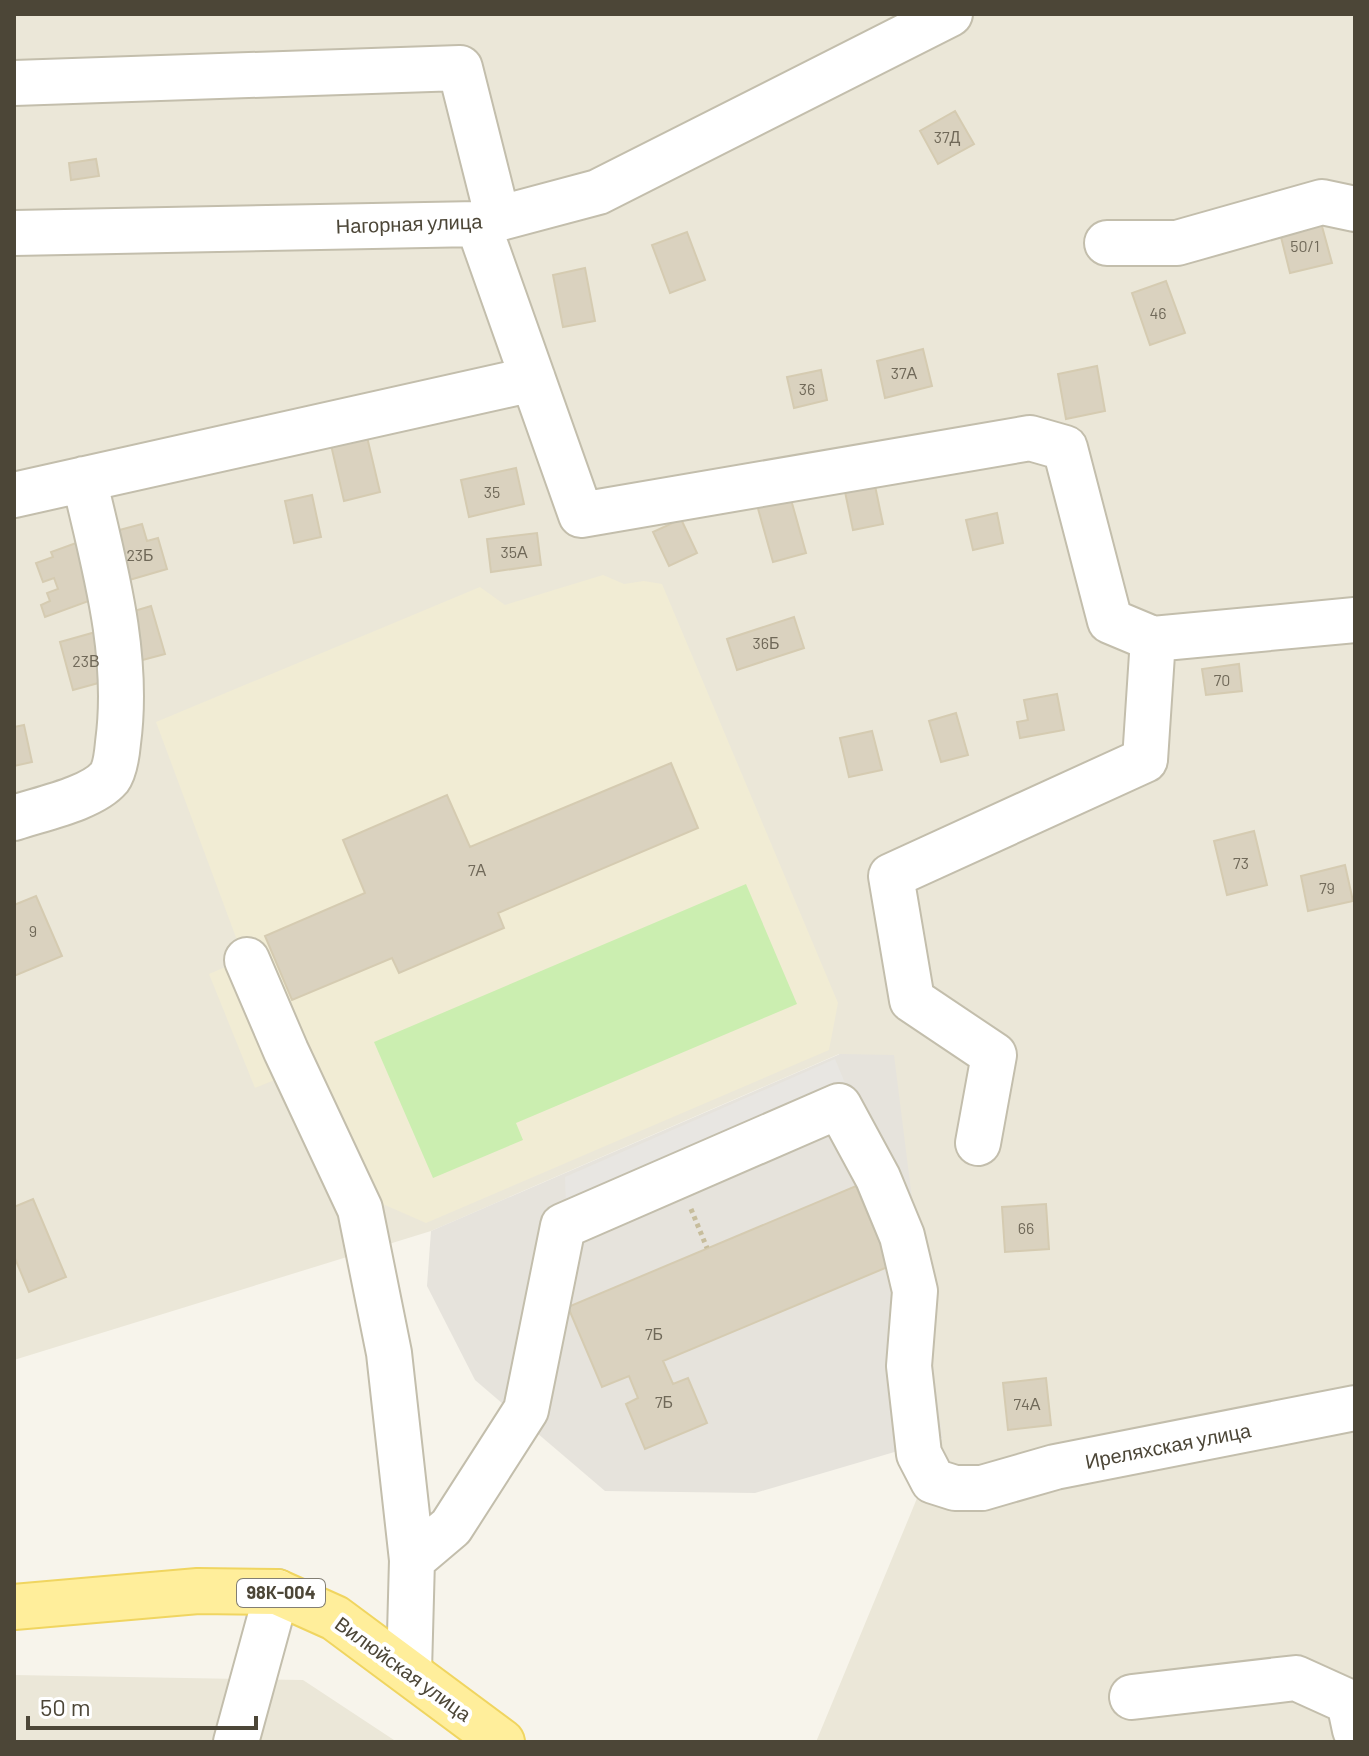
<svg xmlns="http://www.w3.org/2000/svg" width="1369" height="1756" font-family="Barlow,sans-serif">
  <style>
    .residential { fill: #ebe7d8 }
    .industrial { fill: #e6e3dc }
    .education { fill: #f1ecd4 }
    .green { fill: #cbeeb0 }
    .parking { fill: #e8e6e2 }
    .building { fill: #dad2bf; stroke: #d5cbb1; stroke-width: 2 }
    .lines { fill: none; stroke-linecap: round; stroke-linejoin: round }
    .minor-casing { stroke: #c3beac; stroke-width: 48 }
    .major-casing { stroke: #f0d560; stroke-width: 48 }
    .path { stroke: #c7bd9c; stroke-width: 5; stroke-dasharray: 4 4; stroke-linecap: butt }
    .minor { stroke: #fff; stroke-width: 44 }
    .major { stroke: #ffee9b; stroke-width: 44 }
    .labels { text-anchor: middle; stroke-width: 8; stroke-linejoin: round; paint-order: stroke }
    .number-label { font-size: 16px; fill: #706959 }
    .shield { fill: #fff; stroke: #827e73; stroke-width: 2 }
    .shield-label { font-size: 18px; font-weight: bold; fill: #4c4637 }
    .street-label { font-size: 20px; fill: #4c4637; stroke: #fff }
  </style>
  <rect width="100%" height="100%" fill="#f7f4eb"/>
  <path class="residential" d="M14 14H1355V1742H816L942 1438 839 1054 431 1231 14 1360Z
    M14 1675 303 1680 397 1742H14Z"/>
  <path class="industrial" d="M840 1054 894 1055 942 1438 755 1493 605 1491 475 1380 427 1286 431 1231Z"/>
  <path class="education" d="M603 575 624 584 644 581 662 584 838 1003 829 1050 426 1223 385 1205 349 1220 290 1074 255 1088 209 974 244 959 156 722 480 587 505 605Z"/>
  <path class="green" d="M746 884 797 1004 516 1123 523 1140 433 1178 374 1042Z"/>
  <path class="parking" d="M835 1059 859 1117 567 1240 565 1177Z"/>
  <path class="building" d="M955 111 974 144 938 164 920 131Z
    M96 159 99 176 71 180 69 163Z
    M1320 219 1332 263 1290 273 1279 229Z
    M687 232 705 280 670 293 652 245Z
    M585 268 595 321 563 327 553 275Z
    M1166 281 1185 333 1150 345 1132 293Z
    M923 349 932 386 885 398 877 361Z
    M1097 366 1105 411 1066 419 1058 374Z
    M821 370 827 400 794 408 787 377Z
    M367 437 380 492 344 501 331 445Z
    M516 468 524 504 469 517 461 480Z
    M874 481 883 524 853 530 844 487Z
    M312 495 321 537 294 543 285 501Z
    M790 496 806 553 773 562 757 505Z
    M997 513 1003 543 973 550 966 520Z
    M681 519 697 553 669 566 653 532Z
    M142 524 147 541 158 538 167 569 126 581 112 532Z
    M537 533 541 565 491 572 487 539Z
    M76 543 97 598 45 617 41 605 50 601 47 593 58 589 54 578 43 582 36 563 53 557 51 552Z
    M151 606 165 654 135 662 121 615Z
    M794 617 804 648 737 670 727 639Z
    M99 631 113 679 73 690 60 642Z
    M1239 664 1242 691 1206 695 1202 669Z
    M1057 694 1064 730 1020 738 1017 722 1028 720 1024 700Z
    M956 713 968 755 941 762 929 721Z
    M24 725 32 762 14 766V727Z
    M872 731 882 770 849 777 840 738Z
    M671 763 698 828 498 913 504 928 399 973 392 958 292 1000 265 936 365 893 343 840 447 795 470 847Z
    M1254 831 1267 885 1227 895 1214 841Z
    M1345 865 1353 901 1308 911 1301 876Z
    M36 896 62 956 14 976V905Z
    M856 1186 890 1266 663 1361 673 1384 688 1378 707 1423 645 1449 626 1404 638 1398 629 1376 602 1387 568 1307Z
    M33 1199 66 1277 29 1292 14 1256V1207Z
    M1046 1204 1049 1249 1005 1252 1002 1207Z
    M1046 1378 1051 1425 1008 1430 1003 1383Z"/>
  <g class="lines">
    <defs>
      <path id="minor" d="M14 83 460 68 498 219
        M478 224 581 515 1030 438 1065 448 1110 621 1153 639
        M14 233 478 224 598 192 950 14
        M1107 243H1177L1322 202 1355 209
        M14 495 533 379
        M14 818C40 809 91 799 109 778 115 770 117 754 118 743 130 654 104 565 84 479
        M247 960 286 1051 360 1209 389 1353 412 1560
        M978 1143 994 1055 912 1000 891 876 1145 760 1153 639 1355 620
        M409 1671 412 1560 451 1527 526 1410 563 1226 839 1106 878 1178 902 1236 915 1291 909 1366 919 1454 933 1481 955 1488H982L1055 1467 1355 1408
        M1132 1697 1296 1678 1349 1702 1355 1730
        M236 1742 277 1592"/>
      <path id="major" d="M14 1607 198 1591 277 1592 335 1618 502 1742"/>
    </defs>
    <use href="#minor" class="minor-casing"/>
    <use href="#major" class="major-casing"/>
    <path class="path" d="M691 1209 707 1248"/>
    <use href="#minor" class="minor"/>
    <use href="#major" class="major"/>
  </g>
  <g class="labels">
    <g class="number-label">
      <text x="947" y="143">37Д</text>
      <text x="1305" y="252">50/1</text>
      <text x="1158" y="319">46</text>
      <text x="904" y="379">37А</text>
      <text x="807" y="395">36</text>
      <text x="492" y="498">35</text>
      <text x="514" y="558">35А</text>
      <text x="140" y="561">23Б</text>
      <text x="766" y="649">36Б</text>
      <text x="86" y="667">23В</text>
      <text x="1222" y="686">70</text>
      <text x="1241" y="869">73</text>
      <text x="477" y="876">7А</text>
      <text x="1327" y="894">79</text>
      <text x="33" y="937">9</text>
      <text x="1026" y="1234">66</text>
      <text x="654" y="1340">7Б</text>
      <text x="664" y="1408">7Б</text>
      <text x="1027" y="1410">74А</text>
    </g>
    <rect class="shield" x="237" y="1579" width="88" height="28" rx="6"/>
    <g class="shield-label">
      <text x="281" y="1599">98К-004</text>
    </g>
    <g class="street-label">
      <text transform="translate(409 224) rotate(-2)" y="7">Нагорная улица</text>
      <text transform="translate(1168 1446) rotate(-11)" y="7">Иреляхская улица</text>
      <text transform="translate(403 1669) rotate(36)" y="7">Вилюйская улица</text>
    </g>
  </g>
  <rect width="1369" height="1756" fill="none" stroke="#4c4637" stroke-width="32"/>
  <path d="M28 1716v12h228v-12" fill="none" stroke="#4c4637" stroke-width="4"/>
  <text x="40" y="1716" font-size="24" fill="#4c4637" stroke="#ffffff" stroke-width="6" paint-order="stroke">50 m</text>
</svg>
